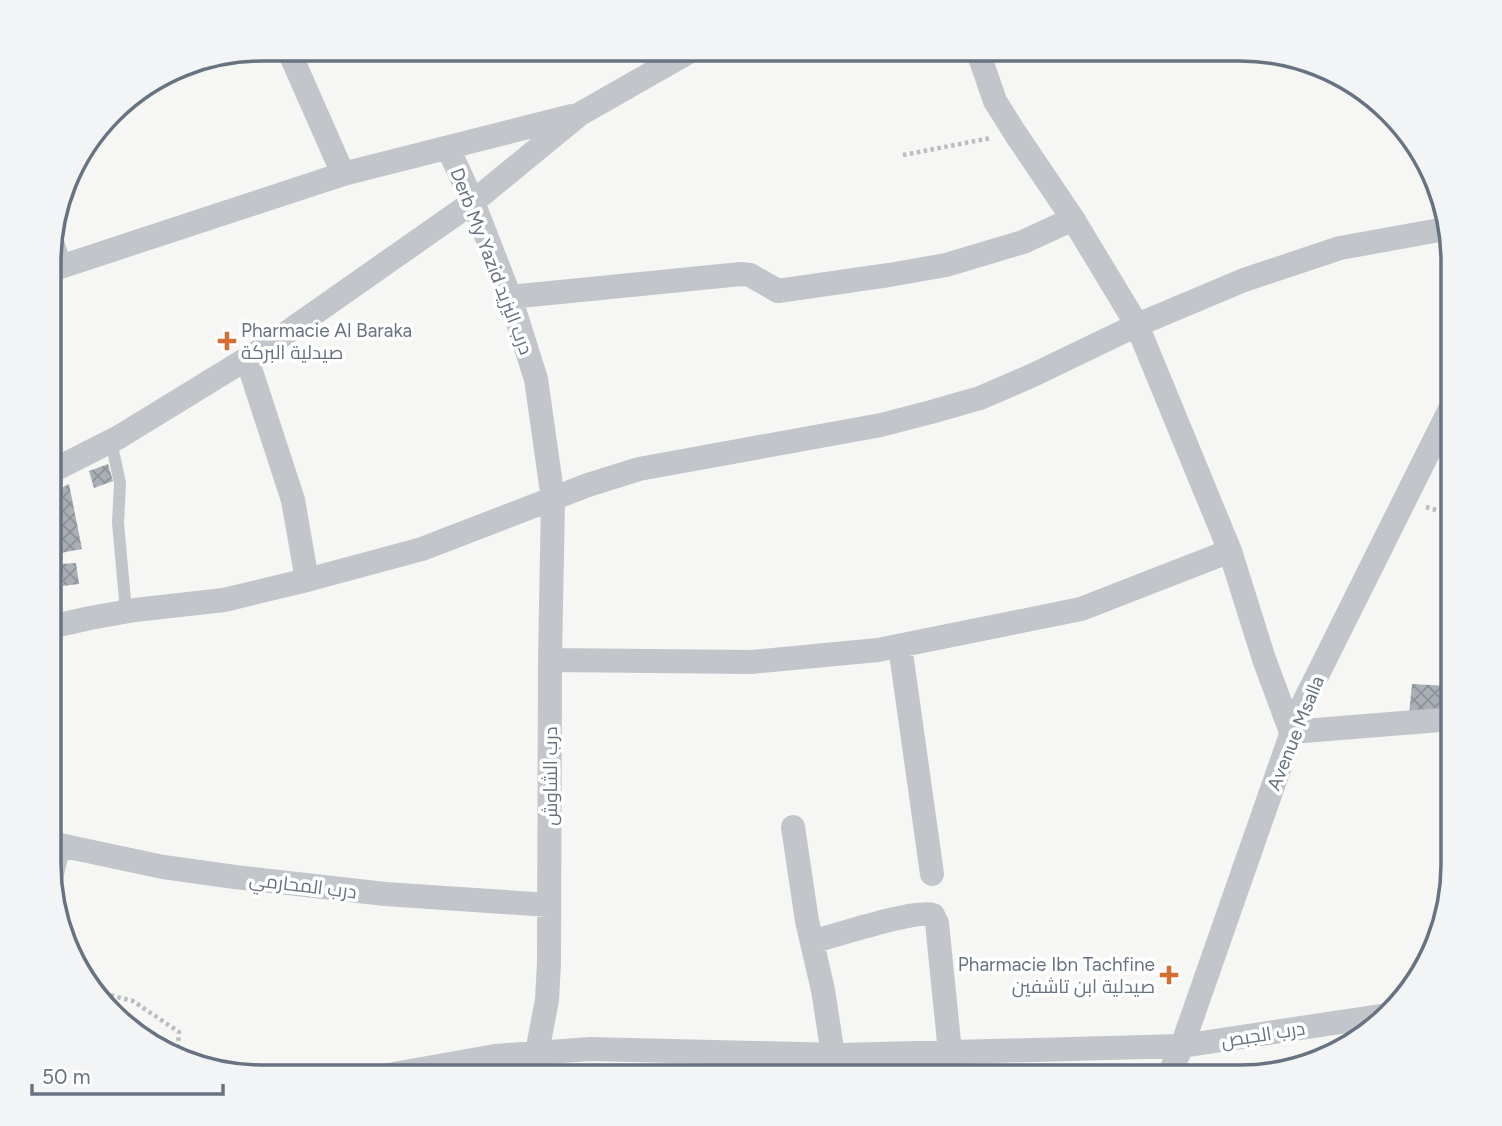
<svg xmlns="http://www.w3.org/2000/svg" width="1502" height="1126" font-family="Figtree,Cairo,sans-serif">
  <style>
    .building { fill: url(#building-cross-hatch) }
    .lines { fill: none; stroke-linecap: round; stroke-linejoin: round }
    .path { stroke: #babcbf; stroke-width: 4.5; stroke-dasharray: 3.5 3.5; stroke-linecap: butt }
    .service { stroke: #c2c5c9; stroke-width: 12 }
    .minor { stroke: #c2c5c9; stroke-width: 24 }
    .poi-dot { fill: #d66e34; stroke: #fff; stroke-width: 2.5 }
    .labels { text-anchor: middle; stroke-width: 7; stroke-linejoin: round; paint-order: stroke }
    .street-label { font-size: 19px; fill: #687382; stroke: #fff }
    .poi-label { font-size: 19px; fill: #687382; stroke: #fff; text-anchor: start }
    .rim { fill: none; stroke: #687382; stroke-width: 3.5 }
  </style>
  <defs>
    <pattern id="building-cross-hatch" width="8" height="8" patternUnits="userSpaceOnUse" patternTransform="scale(1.75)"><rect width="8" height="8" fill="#aaafb6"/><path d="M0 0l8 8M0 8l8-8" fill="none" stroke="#8e9399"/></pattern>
  </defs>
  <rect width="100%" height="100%" fill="#f6f6f4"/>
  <path class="building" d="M108 464 113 481 94 488 89 471Z
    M69 484 82 549 50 555V494Z
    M76 563 79 584 63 586 61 564Z
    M1412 684 1449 686 1447 718 1409 715Z
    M833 1065 877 1067 876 1077H833Z
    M945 1069H997L996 1077H945Z"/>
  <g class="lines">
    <path class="path" d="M903 155 991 138
      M1426 507 1453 515
      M97 992 133 1001 179 1032 177 1059"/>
    <path class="service" d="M111 441 120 483 118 523 126 611"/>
    <path class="minor" d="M288 49 343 174
      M977 49 995 101 1015 133 1073 219 1137 325 1230 551 1264 659 1291 732 1453 719
      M448 148 473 202 510 297 536 379 553 499 550 660 549 963 547 1000 537 1052
      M51 239 60 267
      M51 270 343 174 572 116
      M510 297 741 274 750 275 778 291 889 275 946 265 1023 242 1073 219
      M247 359 293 500 307 580
      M50 472 119 437 269 345 473 202 580 114 694 49
      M50 627 90 618 135 610 224 600 307 580 422 549 588 485 639 469 881 425 931 412 980 398 1031 376 1137 325 1244 280 1340 248 1445 229
      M900 646 932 874
      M550 660 751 662 878 650 1081 609 1230 551
      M793 827 807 921 823 990 833 1055
      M50 843 163 867 235 877 385 894 549 905
      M50 882 59 845
      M812 942C834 936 916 909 933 915L937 923 950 1052
      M377 1077 495 1056 590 1049 841 1055 1182 1046 1387 1015
      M1168 1077 1182 1046 1299 712 1453 403"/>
  </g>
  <g class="poi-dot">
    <path d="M223.5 330.5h7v7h7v7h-7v7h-7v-7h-7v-7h7z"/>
    <path d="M1165.5 964.5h7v7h7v7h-7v7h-7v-7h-7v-7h7z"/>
  </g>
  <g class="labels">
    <g class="street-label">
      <text transform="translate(492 261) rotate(69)" y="7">Derb My Yazid درب اليزيد</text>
      <text transform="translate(1295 733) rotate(-68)" y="7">Avenue Msalla</text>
      <text transform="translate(550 776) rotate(-90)" y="7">درب الشاوش</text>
      <text transform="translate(303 885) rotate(7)" y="7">درب المحارمي</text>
      <text transform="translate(1263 1034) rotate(-9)" y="7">درب الجبص</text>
    </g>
    <g class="poi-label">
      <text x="241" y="337">Pharmacie Al Baraka<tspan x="241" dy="22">صيدلية البركة</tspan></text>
      <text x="1155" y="971" text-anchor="end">Pharmacie Ibn Tachfine<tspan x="1155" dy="22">صيدلية ابن تاشفين</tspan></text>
    </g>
  </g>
  <path d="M0 0H1502V1126H0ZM262 61H1240A201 201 0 0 1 1441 262V864A201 201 0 0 1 1240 1065H262A201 201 0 0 1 61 864V262A201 201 0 0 1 262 61Z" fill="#f3f4f5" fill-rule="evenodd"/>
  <path class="rim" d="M262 61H1240A201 201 0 0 1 1441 262V864A201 201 0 0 1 1240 1065H262A201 201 0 0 1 61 864V262A201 201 0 0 1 262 61Z"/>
  <path d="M32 1084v10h191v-10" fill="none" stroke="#687382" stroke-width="3.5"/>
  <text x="42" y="1084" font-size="21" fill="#687382" stroke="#ffffff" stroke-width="5" paint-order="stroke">50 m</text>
</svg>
